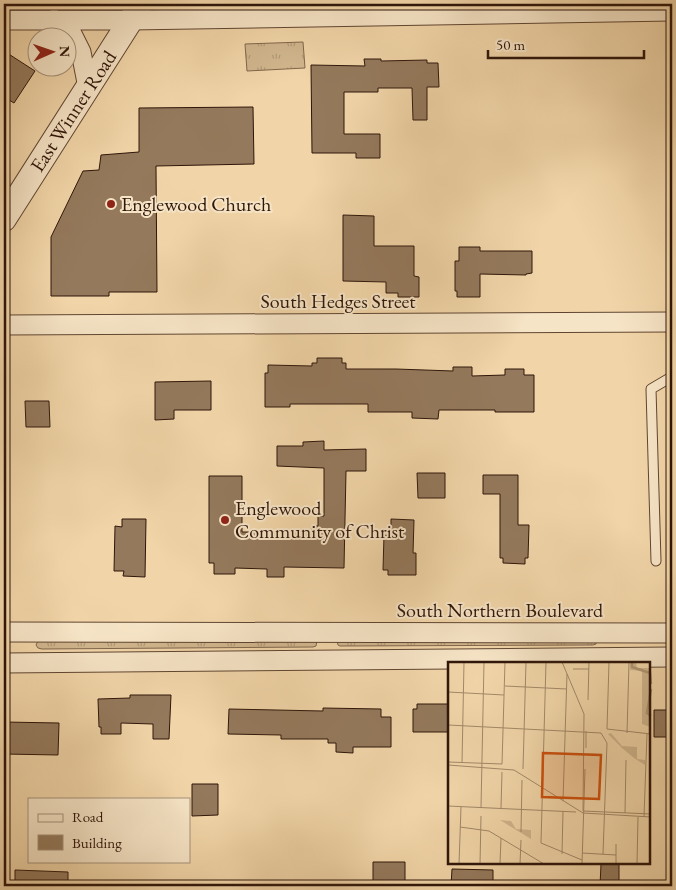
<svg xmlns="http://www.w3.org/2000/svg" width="676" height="890" font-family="'EB Garamond',serif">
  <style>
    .grass { fill: url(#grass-tufts); stroke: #80664c }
    .building { fill: #94795c; stroke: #2f160a }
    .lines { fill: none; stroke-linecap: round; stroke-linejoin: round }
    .service-casing { stroke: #604632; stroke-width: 11 }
    .minor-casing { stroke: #604632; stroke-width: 21 }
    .tertiary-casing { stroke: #604632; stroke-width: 26 }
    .service { stroke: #f6e4c6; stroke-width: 9 }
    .minor { stroke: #f6e4c6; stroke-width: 19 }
    .tertiary { stroke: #f6e4c6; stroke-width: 24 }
    .poi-dot { fill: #8f2418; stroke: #f6e4c6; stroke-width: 2 }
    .labels { text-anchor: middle; stroke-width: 4; stroke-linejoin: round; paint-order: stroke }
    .street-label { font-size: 20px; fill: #2f160a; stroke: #f6e4c6 }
    .poi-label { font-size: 20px; fill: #2f160a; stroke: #f6e4c6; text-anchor: start }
    .inset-river { fill: none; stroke: #af9472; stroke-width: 2.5 }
    .inset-road { fill: none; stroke: #a38969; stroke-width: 1 }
    .view { fill: #cc4f0c; fill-opacity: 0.15; stroke: #cc4f0c; stroke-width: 2.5 }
    .inset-edge { fill: none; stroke: #2f160a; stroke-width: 2.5 }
  </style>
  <defs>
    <pattern id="grass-tufts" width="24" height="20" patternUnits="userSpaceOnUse" patternTransform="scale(1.25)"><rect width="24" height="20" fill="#d0b58d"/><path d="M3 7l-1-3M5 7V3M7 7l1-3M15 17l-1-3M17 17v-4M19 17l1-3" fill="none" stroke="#b39b78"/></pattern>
  </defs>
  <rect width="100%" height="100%" fill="#f1d5a8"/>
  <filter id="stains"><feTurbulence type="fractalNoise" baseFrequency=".004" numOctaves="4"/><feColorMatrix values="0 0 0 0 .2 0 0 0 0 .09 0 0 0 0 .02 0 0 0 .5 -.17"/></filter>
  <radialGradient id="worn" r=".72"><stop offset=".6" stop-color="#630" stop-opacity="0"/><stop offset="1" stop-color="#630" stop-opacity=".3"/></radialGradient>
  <path class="grass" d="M303 42 305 68 247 71 245 44Z
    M38 641H317L316 646 313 647 42 649 38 648 36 645Z
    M337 641H597L596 644 593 645 340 646 338 645Z"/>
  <path class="building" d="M4 51 35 71 14 103 4 97Z
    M364 59H381V61L427 60V63H438L439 87H427V120H413L412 88H378V92H344V134H380V158H356V153H312L311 65 365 66Z
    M253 107 254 164 156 166 157 292H109V296H51V237L83 171 99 170 101 155 139 152V108Z
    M343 215 374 216V246H414V276L419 277V297H398V293H386V282L343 281Z
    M459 247H480V251H532V273L526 274V275L480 274V297H457V291H455V261H459Z
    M317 358H342V363H346V369H396L453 371V367H472V376L505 375V369H524V375H534V412H495V410H439L438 419 412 418V412H368V404H290V407H265V373H268V365L312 366V363H317Z
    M211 381V410H174V419L155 420V382Z
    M25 401H49L50 427H26Z
    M324 441V450L366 449V471H346L344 568 284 567V577H267V569L235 568V574H214V563H209V476H242V532H312V526H318V516H324V468L277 466V446H303V442Z
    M417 473H445V498H418Z
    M483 475H518V525H529L528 558H525V564L503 563V558H500V494H483Z
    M122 519H146L145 577 123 576 124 571H114L115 526 122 527Z
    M391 519 414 520 413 553H416V575H388V570H383L384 535 391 536Z
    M130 695H171L169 739H153V724L121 723V734H101V727H99L98 699 130 698Z
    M417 704H450V732H413V709H417Z
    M323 708 381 709V717H391V747H353V753L336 752V743H328V739H281V735L228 734 229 709 323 711Z
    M654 710H672V737H654Z
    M4 722 59 723 58 755 4 754Z
    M192 784H218V815L192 816Z
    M373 862H405V886H373Z
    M601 864H619V886H600Z
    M452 869 493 870V886H451Z
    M15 870 68 872V886H15Z"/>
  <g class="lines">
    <defs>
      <path id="service" d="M656 561 651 389 668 379 672 378"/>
      <path id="minor" d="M54 19 71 32 81 52 88 88
        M4 20H131L672 11
        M4 325 672 322
        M4 632 672 633
        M4 663 672 657"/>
      <path id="tertiary" d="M4 219 141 4"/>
    </defs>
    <use href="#service" class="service-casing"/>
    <use href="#minor" class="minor-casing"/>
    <use href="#tertiary" class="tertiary-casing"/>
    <use href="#service" class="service"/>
    <use href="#minor" class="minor"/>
    <use href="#tertiary" class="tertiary"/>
  </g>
  <g class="poi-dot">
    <circle cx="111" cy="204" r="5"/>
    <circle cx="225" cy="520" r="5"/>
  </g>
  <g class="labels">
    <g class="street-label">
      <text transform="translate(73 111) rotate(-57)" y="7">East Winner Road</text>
      <text x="338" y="308">South Hedges Street</text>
      <text x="500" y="617">South Northern Boulevard</text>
    </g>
    <g class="poi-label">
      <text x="121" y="211">Englewood Church</text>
      <text x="235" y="515">Englewood<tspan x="235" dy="23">Community of Christ</tspan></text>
    </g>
  </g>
  <g transform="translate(448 662)">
    <rect width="202" height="202" fill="#f1d5a8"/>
    <path d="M182 0H188L189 6H202V65L194 62V9L182 8ZM163 71 174 84 189 85V97L197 98V103L186 96 174 86 160 72ZM52 158 63 159 68 167 83 168V177Z" fill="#d0b58d"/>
    <path class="inset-river" d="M184 0V5L202 11 203 22M203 27 199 51 203 54"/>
    <path class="inset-road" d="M98 0 93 181 134 198M114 0 136 52 135 149M161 0 159 67 203 72M125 7H141M57 24 119 27M0 30 56 33M140 38 141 0M0 63 153 71 159 81 155 192M179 71 181 0M138 86V69M0 100 54 102 57 0M14 101 16 0M0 103 66 108 135 151 203 155M75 107 78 0M115 139 119 12M0 144 128 150M33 146 36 0M53 146 54 110M135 149 203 152M177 151 178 98M196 155 199 72M12 165 41 169 96 202M73 170 74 118M168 182V202M134 191 168 193M114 192 115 149M11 202 13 145M32 202 33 154M52 202 53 176M72 202 73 178M134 202 137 107M189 202 190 155"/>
    <path class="view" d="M95 91 153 93 151 137 94 135Z"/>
    <rect width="202" height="202" class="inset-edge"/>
  </g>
  <rect width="676" height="890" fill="none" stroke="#f1d5a8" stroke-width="20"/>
  <rect x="5" y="5" width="666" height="880" fill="none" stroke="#2f160a" stroke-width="2.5"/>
  <rect x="10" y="10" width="656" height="870" fill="none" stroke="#2f160a"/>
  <rect x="28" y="798" width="162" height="65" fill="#f6e4c6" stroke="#a6927b"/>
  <rect x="38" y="814" width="25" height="8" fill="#f6e4c6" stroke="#a6927b"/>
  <text x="72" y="822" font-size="15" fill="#2f160a">Road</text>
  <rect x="38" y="835" width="25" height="15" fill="#94795c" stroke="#a6927b"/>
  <text x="72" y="848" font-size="15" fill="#2f160a">Building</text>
  <g transform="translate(52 52) rotate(88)"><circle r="24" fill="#f6e4c6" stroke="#a6927b"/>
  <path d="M0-4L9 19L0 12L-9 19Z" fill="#8f2418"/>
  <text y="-8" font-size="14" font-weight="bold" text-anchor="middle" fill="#2f160a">N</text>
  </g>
  <path d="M488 50v8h156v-8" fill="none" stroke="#2f160a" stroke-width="2.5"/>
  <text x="496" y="50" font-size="15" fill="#2f160a" stroke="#f6e4c6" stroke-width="4" paint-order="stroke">50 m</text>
  <rect width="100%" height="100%" filter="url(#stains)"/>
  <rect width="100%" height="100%" fill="url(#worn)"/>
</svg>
